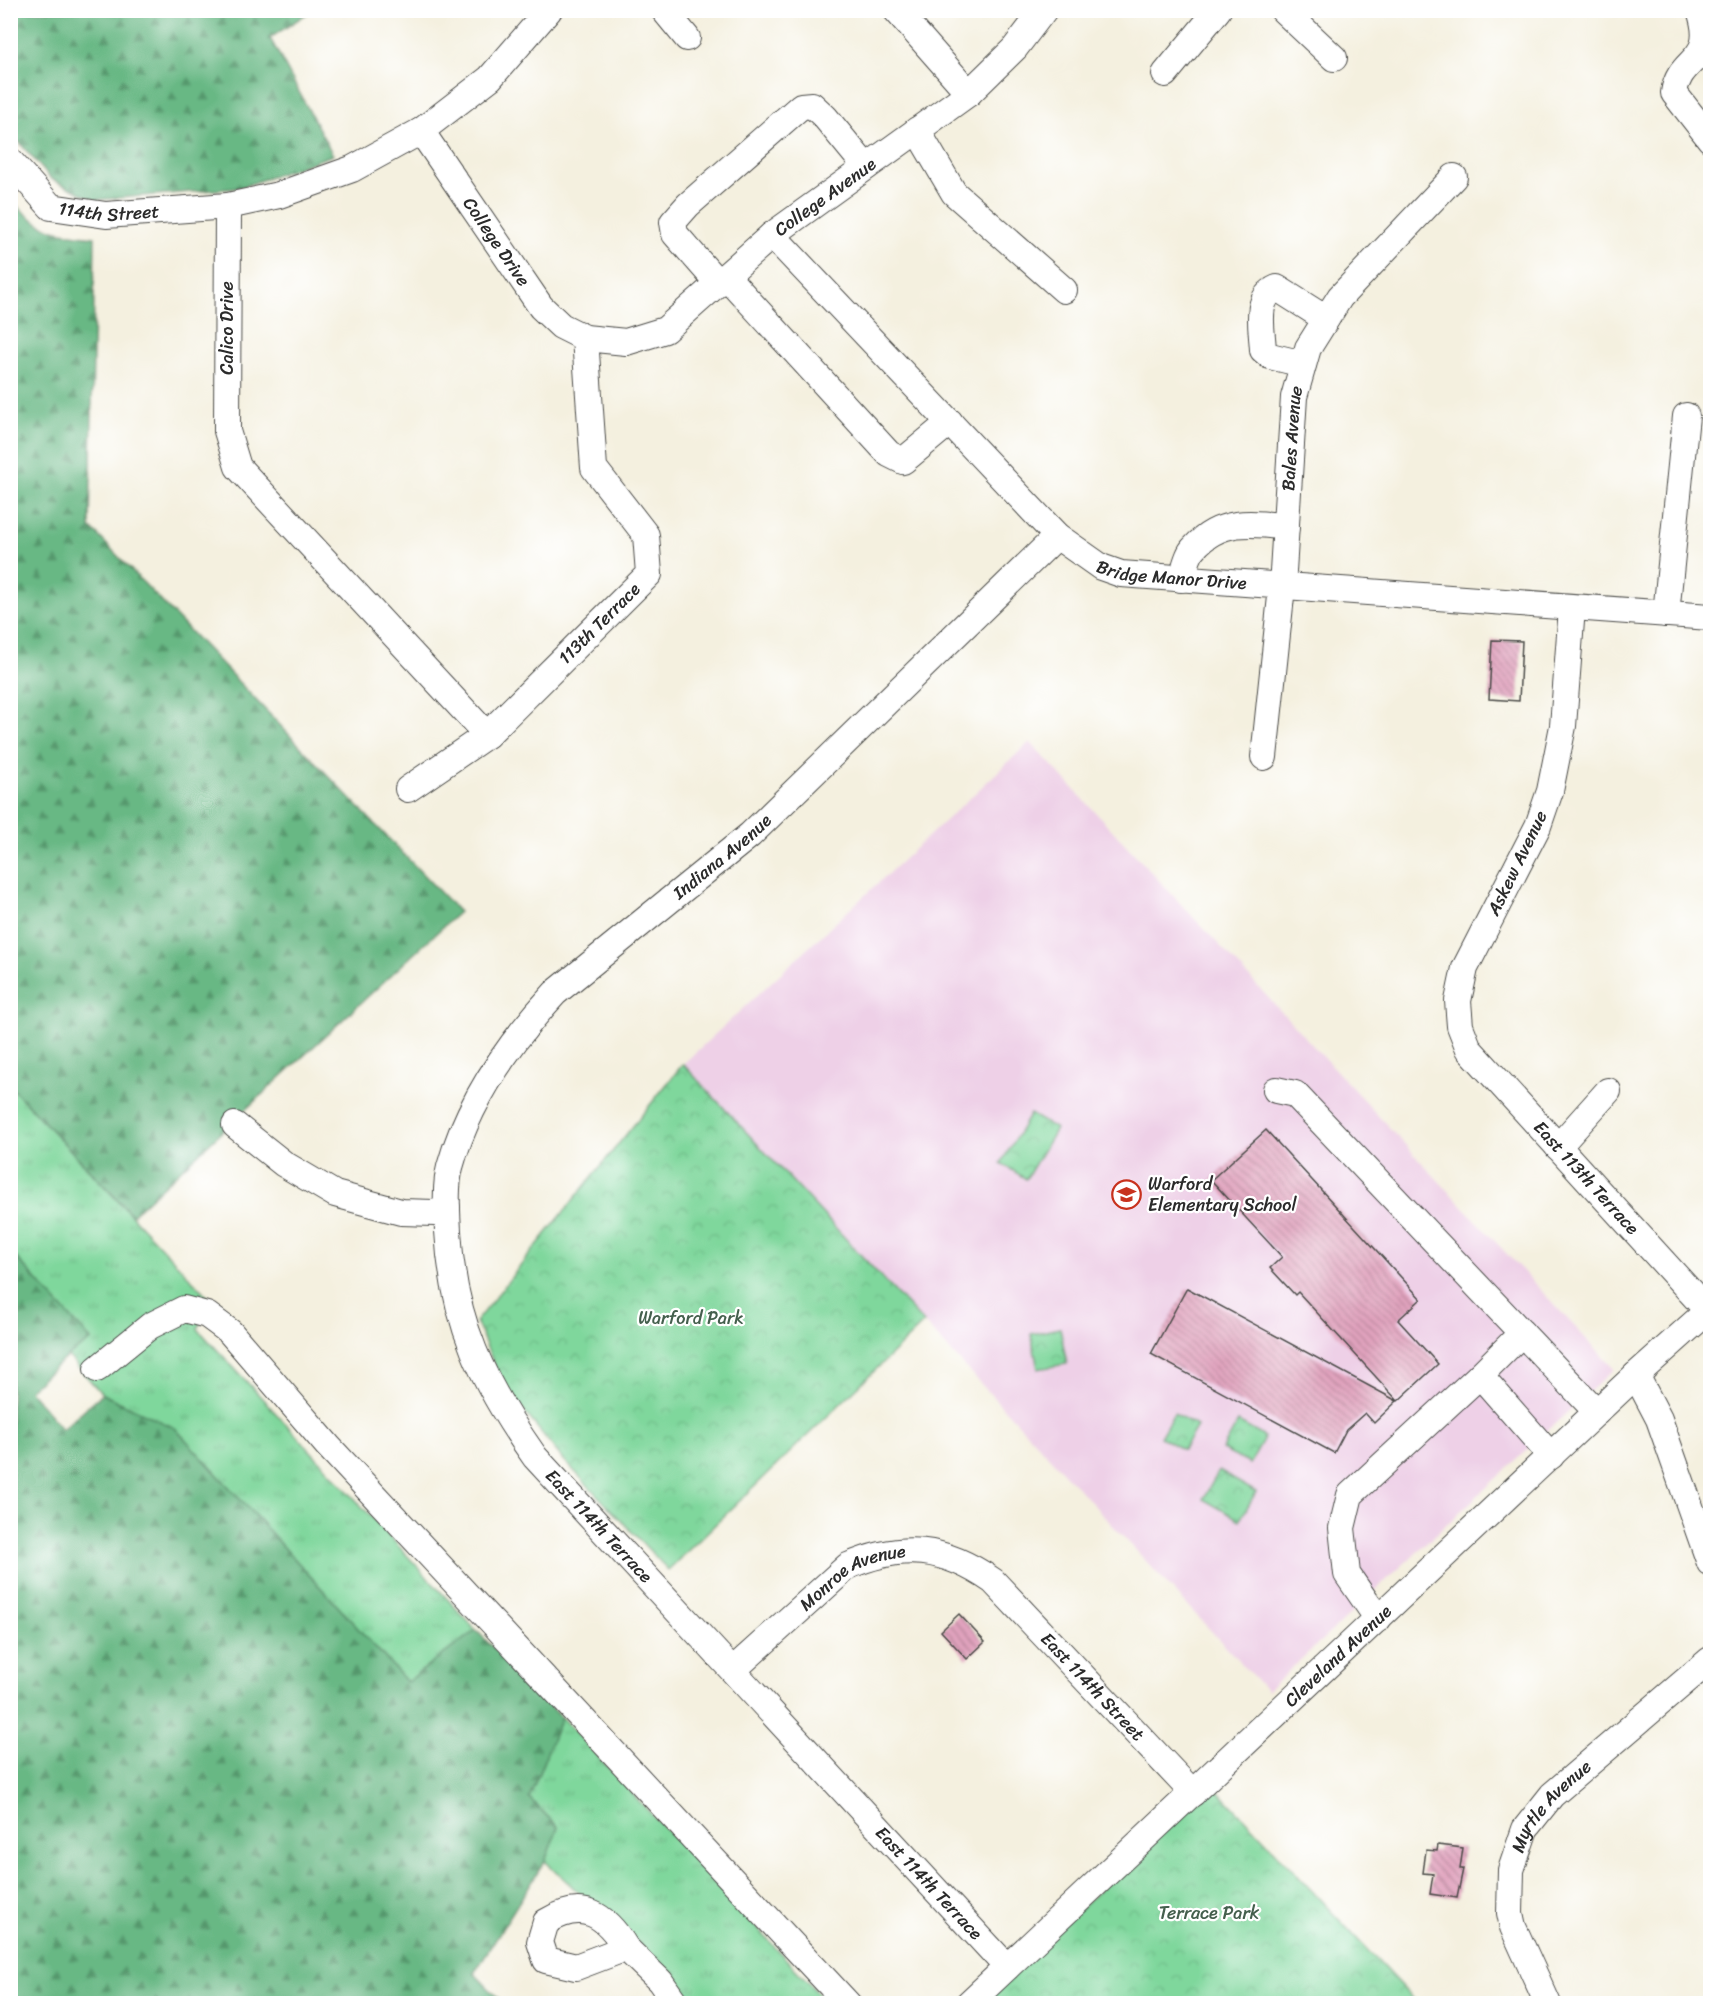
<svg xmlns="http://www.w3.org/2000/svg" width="1721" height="2014" font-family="Sriracha,sans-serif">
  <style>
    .built { fill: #eed0e7 }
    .grass { fill: url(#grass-tufts); stroke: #558164; stroke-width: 1.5 }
    .forest { fill: url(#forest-firs); stroke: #497258; stroke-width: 1.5 }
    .park { fill: url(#park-crowns); stroke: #558164; stroke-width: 1.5 }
    .building { fill: url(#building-back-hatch) }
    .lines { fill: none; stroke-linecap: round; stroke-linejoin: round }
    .minor-casing { stroke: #494946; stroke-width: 28 }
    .minor { stroke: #fff; stroke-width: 26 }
    .labels { text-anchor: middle; stroke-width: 4.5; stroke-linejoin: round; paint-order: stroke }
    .street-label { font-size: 18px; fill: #2b2b2b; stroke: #fff }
    .poi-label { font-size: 18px; fill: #2b2b2b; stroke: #fff; text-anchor: start }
    .park-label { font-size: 18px; fill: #445f4d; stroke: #fff }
  </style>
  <defs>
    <pattern id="grass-tufts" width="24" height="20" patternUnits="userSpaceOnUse" patternTransform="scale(1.5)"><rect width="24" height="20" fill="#7fd79c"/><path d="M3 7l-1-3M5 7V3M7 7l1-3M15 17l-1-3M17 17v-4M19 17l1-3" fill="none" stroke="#6eb987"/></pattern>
    <pattern id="forest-firs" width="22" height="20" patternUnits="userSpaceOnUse" patternTransform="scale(1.5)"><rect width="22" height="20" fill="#67b884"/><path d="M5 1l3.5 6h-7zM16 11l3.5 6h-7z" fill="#55966c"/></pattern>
    <pattern id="park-crowns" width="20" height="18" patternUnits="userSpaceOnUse" patternTransform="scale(1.5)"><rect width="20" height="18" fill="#7fd79c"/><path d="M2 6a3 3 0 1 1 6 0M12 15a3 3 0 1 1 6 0" fill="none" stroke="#6eb987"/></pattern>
    <pattern id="building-back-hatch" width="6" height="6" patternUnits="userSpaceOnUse" patternTransform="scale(1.5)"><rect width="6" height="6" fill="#e1a3be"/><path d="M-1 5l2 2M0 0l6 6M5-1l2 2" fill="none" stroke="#b7859b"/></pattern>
  </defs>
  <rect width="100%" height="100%" fill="#fff"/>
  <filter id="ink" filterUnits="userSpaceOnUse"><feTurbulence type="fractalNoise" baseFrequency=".0167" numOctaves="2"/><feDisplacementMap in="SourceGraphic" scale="12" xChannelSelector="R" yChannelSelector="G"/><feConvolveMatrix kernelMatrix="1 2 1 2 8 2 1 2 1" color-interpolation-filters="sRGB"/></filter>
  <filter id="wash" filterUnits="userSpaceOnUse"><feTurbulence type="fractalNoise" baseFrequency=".008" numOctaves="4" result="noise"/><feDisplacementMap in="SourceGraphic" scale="24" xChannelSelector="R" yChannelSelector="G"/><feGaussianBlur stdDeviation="1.35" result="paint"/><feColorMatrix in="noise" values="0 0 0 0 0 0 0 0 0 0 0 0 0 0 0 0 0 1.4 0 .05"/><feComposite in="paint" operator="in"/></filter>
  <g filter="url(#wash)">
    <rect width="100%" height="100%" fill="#f4f0df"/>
    <path class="built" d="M1030 742 1614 1369 1267 1691 683 1064Z"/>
    <path class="grass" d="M11 1087 209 1298 198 1329 476 1630 407 1682 175 1428 102 1394 68 1356 91 1340 11 1252Z
      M561 1717 827 2003H688L674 1982 545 1861 558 1827 529 1798Z"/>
    <path class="forest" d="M10 11H311L270 38 333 155 239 188 95 200 51 179 11 133Z
      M10 199C38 229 54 233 95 237L90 527 459 912 132 1215 11 1087Z
      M11 1252 91 1340 68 1356 29 1390 62 1429 102 1394 175 1428 407 1682 476 1630 561 1717 529 1798 558 1827 545 1861 474 1973 503 2003H11Z"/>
    <path class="park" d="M683 1064 924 1323 668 1570 561 1457 502 1384 476 1321Z
      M1030 1114 1056 1129 1026 1179 1001 1163Z
      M1060 1328 1067 1364 1038 1369 1031 1334Z
      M1174 1413 1197 1426 1183 1450 1160 1437Z
      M1238 1422 1265 1437 1250 1464 1222 1450Z
      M1219 1471 1256 1492 1240 1520 1203 1499Z
      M1212 1784 1417 2003 979 2004Z"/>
    <g id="blocks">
      <path class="building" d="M1492 640 1522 641 1519 701 1489 699Z
        M1266 1130 1421 1299 1398 1320 1438 1364 1398 1401 1298 1292 1295 1295 1270 1268 1282 1257 1211 1180Z
        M1187 1288 1397 1401 1374 1423 1365 1413 1346 1430 1334 1453 1151 1354Z
        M959 1614 985 1642 967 1659 941 1631Z
        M1438 1845 1463 1848 1460 1869H1463L1457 1898 1430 1894 1433 1874 1423 1873 1426 1850 1437 1851Z"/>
    </g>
  </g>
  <g filter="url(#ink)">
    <use href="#blocks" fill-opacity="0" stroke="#494946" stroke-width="1.5"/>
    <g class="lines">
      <defs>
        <g id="minor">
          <path d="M664 10 687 38"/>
          <path d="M896 10 969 93"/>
          <path d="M1283 10 1334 58"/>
          <path d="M1700 10C1718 64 1679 55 1674 93L1710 139"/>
          <path d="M1165 74 1218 10"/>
          <path d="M917 130 954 193 1064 290"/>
          <path id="s1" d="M421 131 541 307 561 326 585 338 626 342 665 330 772 235 969 93 1015 48 1044 10"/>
          <path id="s2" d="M10 161 51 207 106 215 228 206 279 195 352 169 421 131 490 78 549 10"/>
          <path d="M228 206 227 431 238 467 487 735"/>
          <path id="s3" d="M772 235 1057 536 1101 567 1121 574 1710 617"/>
          <path d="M726 276 889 454 903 461 950 422"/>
          <path d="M718 283 675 234 673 222 688 205 801 106 812 105 825 117 866 167"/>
          <path d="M1303 364 1270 356 1263 350C1262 328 1254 298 1277 288L1326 319"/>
          <path d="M1181 579C1185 570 1187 555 1194 548 1219 519 1252 522 1286 527"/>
          <path id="s4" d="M1572 608 1563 726 1550 791 1538 826 1465 968 1458 1001 1460 1026 1469 1049 1708 1311"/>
          <path d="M1666 614 1686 416"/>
          <path id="s5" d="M1264 757 1282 587 1294 397 1308 348 1340 297 1454 177"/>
          <path id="s6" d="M408 789 487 735 649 574 646 535 594 468 585 338"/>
          <path d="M1276 1090 1295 1094 1597 1412"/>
          <path d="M235 1125 284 1164 335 1194 401 1212 435 1213 447 1208"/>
          <path d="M1558 1147 1608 1091"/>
          <path d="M97 1369 150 1326 184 1309 207 1315 230 1332 328 1446 848 2004"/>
          <path d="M1480 1375 1522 1333"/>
          <path d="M1636 1375 1659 1419 1710 1563"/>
          <path d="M1378 1619 1347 1574 1342 1528 1350 1495 1480 1375 1551 1456"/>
          <path id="s7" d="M733 1670 848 1566C903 1542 944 1547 993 1581L1193 1793"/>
          <path d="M626 1948C605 1914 583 1899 546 1922L540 1942 546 1960 576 1967 626 1948 660 1981 676 2004"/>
          <path id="s8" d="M1007 1967 535 1457C483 1384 453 1322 448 1231 447 1211 445 1187 450 1167 468 1101 509 1043 555 993L750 835 1057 536"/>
          <path id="s9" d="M968 2004 1636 1375 1710 1309"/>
          <path id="s10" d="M1548 2004 1513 1927 1510 1913 1511 1870 1525 1829 1552 1795 1710 1660"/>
        </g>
      </defs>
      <use href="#minor" class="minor-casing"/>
      <use href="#minor" class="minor"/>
    </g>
  </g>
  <defs>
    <symbol id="school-ring" viewBox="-11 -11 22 22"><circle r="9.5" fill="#fff" stroke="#c8321e" stroke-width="1.5"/><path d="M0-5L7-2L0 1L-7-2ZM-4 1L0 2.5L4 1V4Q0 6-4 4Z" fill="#c8321e"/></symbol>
  </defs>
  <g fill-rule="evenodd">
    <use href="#school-ring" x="1110" y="1178" width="33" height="33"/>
  </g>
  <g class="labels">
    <g class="street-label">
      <text dy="6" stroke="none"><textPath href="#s1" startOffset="558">College Avenue</textPath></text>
      <text dy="6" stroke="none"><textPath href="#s2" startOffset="120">114th Street</textPath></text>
      <text dy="6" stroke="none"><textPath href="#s1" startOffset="134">College Drive</textPath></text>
      <text transform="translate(227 328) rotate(-90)" y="6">Calico Drive</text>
      <text dy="6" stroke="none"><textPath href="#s5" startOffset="320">Bales Avenue</textPath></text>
      <text dy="6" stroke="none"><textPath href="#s3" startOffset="540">Bridge Manor Drive</textPath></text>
      <text dy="6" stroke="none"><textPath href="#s6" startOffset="254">113th Terrace</textPath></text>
      <text dy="6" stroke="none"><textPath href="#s8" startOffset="1426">Indiana Avenue</textPath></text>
      <text transform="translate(1517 863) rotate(-64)" y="6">Askew Avenue</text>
      <text dy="6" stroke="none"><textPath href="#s4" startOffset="639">East 113th Terrace</textPath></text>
      <text transform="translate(599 1526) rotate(47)" y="6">East 114th Terrace</text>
      <text dy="6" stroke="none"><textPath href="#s7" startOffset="154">Monroe Avenue</textPath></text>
      <text dy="6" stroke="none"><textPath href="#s9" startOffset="508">Cleveland Avenue</textPath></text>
      <text dy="6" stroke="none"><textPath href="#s7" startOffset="454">East 114th Street</textPath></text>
      <text dy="6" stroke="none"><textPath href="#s10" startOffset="219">Myrtle Avenue</textPath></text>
      <text transform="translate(929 1883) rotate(47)" y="6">East 114th Terrace</text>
    </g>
    <g class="poi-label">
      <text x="1148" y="1190">Warford<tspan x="1148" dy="21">Elementary School</tspan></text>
    </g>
    <g class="park-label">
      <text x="691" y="1324">Warford Park</text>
      <text x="1209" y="1919">Terrace Park</text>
    </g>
  </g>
  <rect width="1721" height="2014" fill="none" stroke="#fff" stroke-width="36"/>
</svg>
